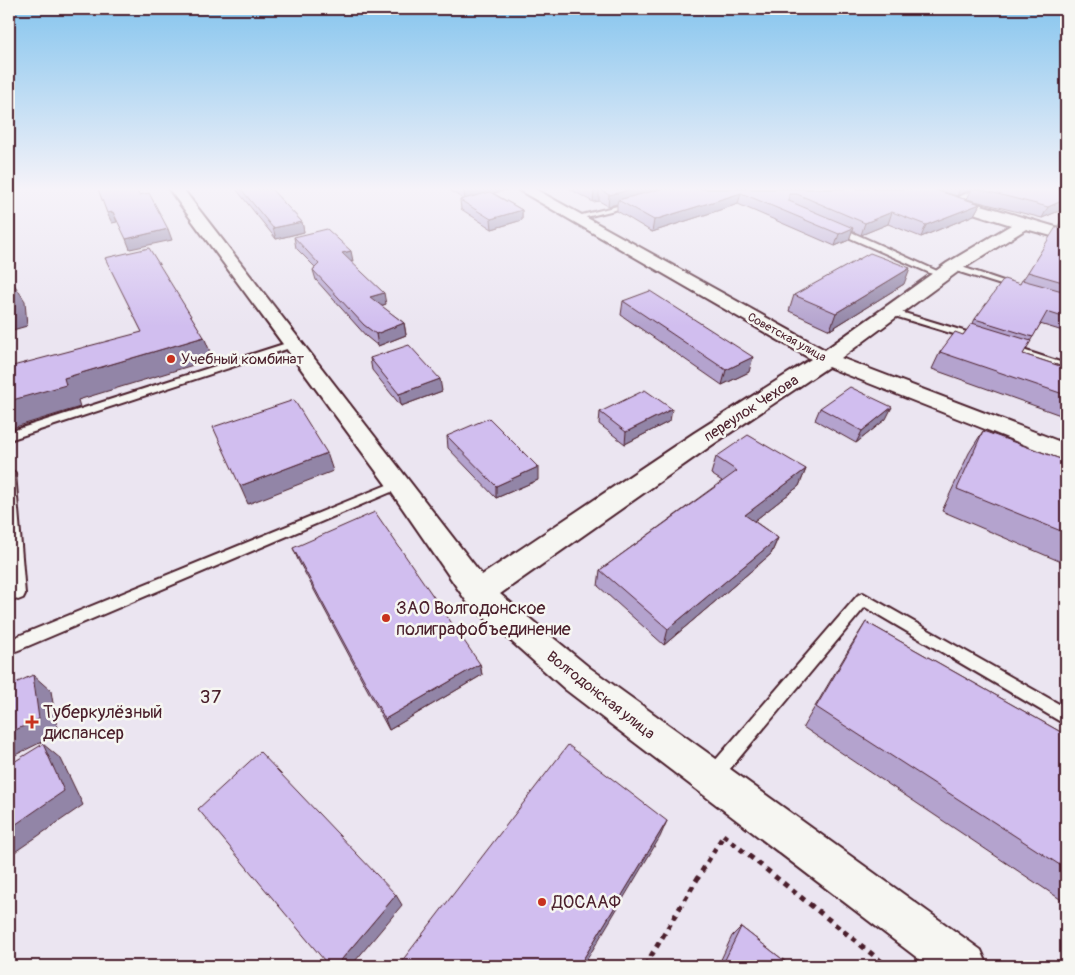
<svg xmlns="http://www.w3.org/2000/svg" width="1075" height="975" font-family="Pangolin,sans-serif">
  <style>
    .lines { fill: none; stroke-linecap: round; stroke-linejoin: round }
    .service-casing { stroke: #4a1f2b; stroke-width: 4 }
    .minor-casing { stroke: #4a1f2b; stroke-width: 4 }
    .path { stroke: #4a1f2b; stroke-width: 5; stroke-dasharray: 5.5 5.5; stroke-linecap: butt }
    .service { fill: #f6f6f2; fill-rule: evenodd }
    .minor { fill: #f6f6f2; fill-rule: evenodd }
    .wall { fill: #b4a3ce; stroke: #4a1f2b }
    .shaded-wall { fill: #9285a7; stroke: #4a1f2b }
    .building { fill: #d1beef; stroke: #4a1f2b }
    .poi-dot { fill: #c8321e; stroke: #f6f6f2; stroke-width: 2 }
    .labels { text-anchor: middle; stroke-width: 5; stroke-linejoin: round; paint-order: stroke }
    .far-street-label { font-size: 12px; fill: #4a1f2b; stroke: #f6f6f2 }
    .poi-label { font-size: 15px; fill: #4a1f2b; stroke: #f6f6f2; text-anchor: start }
    .street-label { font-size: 15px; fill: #4a1f2b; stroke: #f6f6f2 }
    .near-poi-label { font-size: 18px; fill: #4a1f2b; stroke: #f6f6f2; text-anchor: start }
    .near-neighbourhood-label { font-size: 19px; letter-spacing: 1px; fill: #4a1f2b; stroke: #f6f6f2 }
  </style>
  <rect width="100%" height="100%" fill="#ebe5f1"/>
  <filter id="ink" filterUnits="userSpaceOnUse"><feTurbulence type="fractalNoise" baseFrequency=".02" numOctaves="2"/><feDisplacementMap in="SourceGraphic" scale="10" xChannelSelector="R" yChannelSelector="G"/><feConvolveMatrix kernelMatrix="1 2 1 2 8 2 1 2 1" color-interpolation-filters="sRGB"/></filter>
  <g filter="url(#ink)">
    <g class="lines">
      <defs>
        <path id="service" d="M976 189H985L954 203 948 202Z
          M633 202 637 204 635 205 574 220 570 218Z
          M832 226H838L946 275 939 277 832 230Z
          M950 265H956L1021 287 1014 289 950 269Z
          M891 309 983 337 985 339 980 342 977 341 888 314V310Z
          M293 341 296 342V346L9 440V432Z
          M1008 345 1066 364V370L1005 350 1003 348Z
          M9 469 15 473 25 594 23 598 18 600 13 598 11 594 9 564Z
          M399 480 405 484 403 487 21 649 16 651 11 649 9 645 11 639Z
          M863 593 1066 708V725L865 607 719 782 713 785 707 782 704 776 707 770 858 595Z"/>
        <path id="minor" d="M169 189H183L482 575 694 433 811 359 517 189H535L825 350 947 263 1011 225 907 192 905 189H927L1066 230V240L1026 229 959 271 841 358 1066 444V461L828 367 712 445 500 594 590 668 981 950 988 966H928L566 690 467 602 390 490Z"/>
      </defs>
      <use href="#service" class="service-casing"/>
      <use href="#minor" class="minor-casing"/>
      <path class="path" d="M723 835 887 966
        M645 966 723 836"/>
      <use href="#service" class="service"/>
      <use href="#minor" class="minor"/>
    </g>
    <path class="wall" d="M236 189H271L302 222 304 232 276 239Z
      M448 189H510L493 193 522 210V220L492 229 461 209 460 200 463 199Z
      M570 189H932L980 204 974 215 921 237 888 224 861 235 852 231 849 240 835 246 738 204 652 232 617 211V204L608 206 599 201 593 202Z
      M934 189H971L957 196Z
      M972 189H1066V208L1042 218 967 199Z
      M1066 212V228L1058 226Z
      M1066 229V332L1040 324 1023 354 1066 368V417L932 369 940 352 963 335 973 323 975 319 1020 284 1028 272Z
      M294 237 353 261 351 262 386 304 381 306 404 323 406 335 378 346 367 337 316 280 313 270 315 267 296 248Z
      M904 284 830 330 789 311 794 295Z
      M623 301 749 372 722 385 621 315Z
      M370 358 442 391 401 406 372 370Z
      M820 408 886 419 856 443 815 420Z
      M600 412 670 421 625 444 599 424Z
      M983 431 1066 461V564L942 511 969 453Z
      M447 436 538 480 496 498 448 448Z
      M716 457 806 469 799 486 754 521 778 538 771 554 664 645 598 586 600 570 722 481 711 474Z
      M293 548 480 664 482 675 389 730 298 560Z
      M866 622 1066 735V903L803 727 852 644Z
      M741 927 791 966H718L732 936Z"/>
    <path class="shaded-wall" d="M464 189H510L465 200Z
      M599 189V201L593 202 594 191Z
      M633 189H669L618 200 617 204 608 206 609 195Z
      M960 189H971L957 196Z
      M741 193 738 204 652 232 654 220Z
      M1066 199V208L1042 218 1048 207Z
      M980 204 974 215 921 237 926 225Z
      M522 210V220L492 229 491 219Z
      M113 212 117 222 112 223 107 213Z
      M892 212 888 224 861 235 865 223Z
      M302 222 304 232 276 239 273 228Z
      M853 228 849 240 835 246 839 234Z
      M168 229 172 240 130 249 126 239Z
      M351 251 353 261 345 263 342 253Z
      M910 268 904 284 830 330 836 313Z
      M12 281 25 301 27 326 9 331V306Z
      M384 293 386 304 373 308 370 297Z
      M404 323 406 335 378 346 376 334Z
      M204 337 213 359 78 400 80 407 9 429V401L64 378Z
      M753 357 749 372 722 385 726 370Z
      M440 379 442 391 401 406 399 394Z
      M892 407 886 419 856 443 862 431Z
      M672 409 670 421 625 444 626 432Z
      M327 453 333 471 248 504 240 486Z
      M538 467V480L496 498V486Z
      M806 469 799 486 740 532 745 515Z
      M778 538 771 554 664 645 668 629Z
      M480 664 482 675 389 730 385 719Z
      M33 675 51 691 58 734 9 758V733Z
      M43 744 61 759 83 805 9 856V829Z
      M667 821 660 837 583 966H579Z
      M396 895 402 905 351 966H336Z"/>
    <path class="building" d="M98 189H136L139 195 149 193 168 229 126 239 113 212 107 213Z
      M241 189H271L302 222 273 228Z
      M591 189H633L609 195 599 189 594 191Z
      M661 189H932L980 204 926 225 892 212 865 223 797 194H789V201L853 228 839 234 741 193 654 220 618 200Z
      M978 189H1066V199L1048 207Z
      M490 192 522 210 491 219 460 200Z
      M1056 227 1066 229V283L1028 272Z
      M327 229 351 251 342 253 384 293 370 297 404 323 376 334 364 325 313 270 319 264 294 237Z
      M149 248 204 337 64 378 66 385 9 401V367L142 332 105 258Z
      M870 253 910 268 836 313 794 295Z
      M1004 279 1020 284 1022 280 1066 292V318L1047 312 1033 337 975 319Z
      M9 281H12L14 305 9 306Z
      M650 291 753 357 726 370 623 301Z
      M972 323 1031 341 1023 354 1066 368V395L940 352 955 332 963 335Z
      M409 345 440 379 399 394 370 358Z
      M850 387 892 407 862 431 820 408Z
      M645 390 672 409 626 432 600 412Z
      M294 400 327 453 240 486 213 427Z
      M489 418 538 467 496 486 447 436Z
      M983 431 1066 461V533L957 489Z
      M748 435 806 469 745 515 778 538 668 629 600 570 737 471 716 457Z
      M375 512 480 664 385 719 293 548Z
      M866 622 1066 735V869L816 707Z
      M33 675 39 719 9 733V686Z
      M43 744 64 791 9 829V765Z
      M568 745 667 821 579 966H398Z
      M260 752 396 895 336 966H329L198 809Z
      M741 927 791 966H722Z"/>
  </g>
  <linearGradient id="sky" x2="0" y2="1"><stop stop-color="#86c5ee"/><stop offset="0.58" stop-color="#f6f3f9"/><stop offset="1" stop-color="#f6f3f9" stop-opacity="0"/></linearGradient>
  <rect width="1075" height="326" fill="url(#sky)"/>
  <g class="poi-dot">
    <circle cx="171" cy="359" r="5"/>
    <circle cx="386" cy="618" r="5"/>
    <path d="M29.5 714.5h5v5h5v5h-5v5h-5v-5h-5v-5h5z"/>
    <circle cx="542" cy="902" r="5"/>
  </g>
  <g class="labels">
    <g class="far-street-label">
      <text transform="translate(787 337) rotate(29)" y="4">Советская улица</text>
    </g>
    <g class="poi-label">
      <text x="181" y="364">Учебный комбинат</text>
    </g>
    <g class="street-label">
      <text transform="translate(751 408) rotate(-33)" y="5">переулок Чехова</text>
      <text transform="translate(601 695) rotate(38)" y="5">Волгодонская улица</text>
    </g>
    <g class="near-poi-label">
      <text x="396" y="614">ЗАО Волгодонское<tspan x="396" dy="21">полиграфобъединение</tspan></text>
      <text x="43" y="718">Туберкулёзный<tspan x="43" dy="21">диспансер</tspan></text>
      <text x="552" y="908">ДОСААФ</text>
    </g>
    <g class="near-neighbourhood-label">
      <text x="211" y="703">37</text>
    </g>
  </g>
  <rect width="1075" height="975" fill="none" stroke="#f6f6f2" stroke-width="30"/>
  <rect x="15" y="15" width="1045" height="945" fill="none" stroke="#4a1f2b" stroke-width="2" filter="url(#ink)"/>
</svg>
